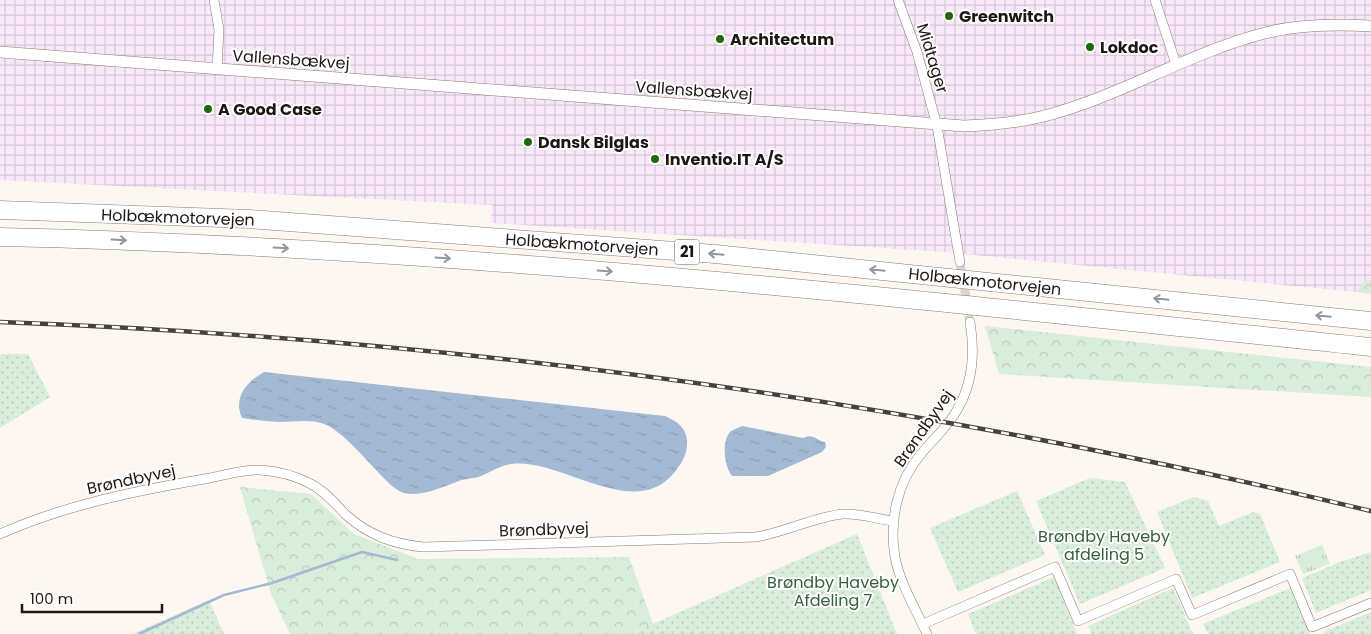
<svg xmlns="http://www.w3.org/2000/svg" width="1371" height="634" font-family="Poppins,sans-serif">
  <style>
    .industrial { fill: url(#industrial-grid) }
    .grass { fill: url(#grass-dots) }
    .forest { fill: url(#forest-crowns) }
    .park { fill: url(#park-tufts) }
    .water { fill: url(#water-ripples) }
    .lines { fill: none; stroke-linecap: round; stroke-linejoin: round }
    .stream { stroke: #a4b9d4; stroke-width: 2.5 }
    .minor-tunnel { stroke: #dbd5d1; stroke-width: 9; stroke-dasharray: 9 4.5; stroke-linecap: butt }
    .minor-casing { stroke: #887b70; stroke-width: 10 }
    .tertiary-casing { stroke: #887b70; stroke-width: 12 }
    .motorway-casing { stroke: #887b70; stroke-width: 19 }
    .minor { stroke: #fff; stroke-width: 9 }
    .tertiary { stroke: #fff; stroke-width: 11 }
    .motorway { stroke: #fff; stroke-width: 18 }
    .rail-casing { stroke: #47413d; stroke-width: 4.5 }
    .rail { stroke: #fff; stroke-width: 2.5; stroke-dasharray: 8; stroke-linecap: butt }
    .oneway { stroke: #999795 }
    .poi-dot { fill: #1e6a08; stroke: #fff; stroke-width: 2 }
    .labels { text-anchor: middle; stroke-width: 4; stroke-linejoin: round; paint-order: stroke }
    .shield { fill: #fff; stroke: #615d5a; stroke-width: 1 }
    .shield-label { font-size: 15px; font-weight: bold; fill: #1d1713 }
    .poi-label { font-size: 16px; font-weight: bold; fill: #1d1713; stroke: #fff; text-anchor: start }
    .street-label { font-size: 16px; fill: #1d1713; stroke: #fff }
    .park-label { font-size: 16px; fill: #36603d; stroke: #fff }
  </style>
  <defs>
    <pattern id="industrial-grid" width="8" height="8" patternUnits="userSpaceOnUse" patternTransform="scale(1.25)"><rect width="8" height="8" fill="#f9e8fa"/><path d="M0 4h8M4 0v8" fill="none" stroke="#d5c6d5"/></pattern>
    <pattern id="grass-dots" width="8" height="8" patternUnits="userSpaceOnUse" patternTransform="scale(1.25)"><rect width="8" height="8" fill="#d8edda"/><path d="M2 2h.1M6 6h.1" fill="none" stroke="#b9caba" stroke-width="1.8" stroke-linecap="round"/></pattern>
    <pattern id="forest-crowns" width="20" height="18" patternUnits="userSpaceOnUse" patternTransform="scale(1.25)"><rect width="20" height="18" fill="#d8edda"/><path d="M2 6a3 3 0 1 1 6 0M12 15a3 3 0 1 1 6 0" fill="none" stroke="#b9caba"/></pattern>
    <pattern id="park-tufts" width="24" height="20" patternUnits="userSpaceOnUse" patternTransform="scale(1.25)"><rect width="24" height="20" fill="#d8edda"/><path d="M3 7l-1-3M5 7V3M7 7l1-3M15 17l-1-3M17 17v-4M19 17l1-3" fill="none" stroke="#b9caba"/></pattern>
    <pattern id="water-ripples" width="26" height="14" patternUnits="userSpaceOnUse" patternTransform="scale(1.25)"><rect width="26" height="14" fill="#a4b9d4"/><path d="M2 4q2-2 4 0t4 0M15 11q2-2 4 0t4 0" fill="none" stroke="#8d9eb5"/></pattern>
  </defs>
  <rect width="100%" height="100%" fill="#fdf7f2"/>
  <path class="industrial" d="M0 0H1371V280H1366L1356 292 944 252 491 223 492 205 0 180Z"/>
  <path class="grass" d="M0 354H28L50 397 0 428Z
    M1090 478 1125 482 1165 568 1080 604 1036 501Z
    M1017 491 1045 555 958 592 930 528Z
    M1194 497 1208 501 1219 526 1253 512 1260 514 1280 562 1192 598 1157 512Z
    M857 534 897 634H630Z
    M1371 552V590L1316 613 1302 578 1340 562Z
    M1054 577 1077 634H976L968 614Z
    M1173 588 1193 634H1092L1088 626Z
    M1290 588 1310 634H1208L1203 624Z
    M209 600 224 634H132Z
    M1371 612V634H1324L1323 632Z"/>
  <path class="forest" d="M1366 280H1371V294L1356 292Z
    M985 326 1371 367V397L999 374Z
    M240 487 311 494 354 534 418 559 629 557 653 624 630 634H290L271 594Z"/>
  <path class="park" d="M1322 545 1330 564 1303 574 1295 556Z"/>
  <path class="water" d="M264 372 665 416C676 421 686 427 687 440 688 454 682 463 673 474 633 521 560 458 512 464 501 465 491 472 481 476 474 479 466 478 459 481 442 487 423 497 404 493 385 488 351 434 324 424 310 419 294 422 279 422 266 421 254 420 242 418 233 398 246 382 264 372Z
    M742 426 803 438C814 433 816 441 825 442L826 447 822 452 768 476H732C724 466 721 440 731 431 734 429 739 428 742 426Z"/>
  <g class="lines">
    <path class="stream" d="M139 634 224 595 272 583 362 552 397 560"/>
    <path class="minor-tunnel" d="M960 262 970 322"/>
    <defs>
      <path id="minor" d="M214 0 219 30 217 70
        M898 0 917 52 937 126 960 262
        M1155 0 1176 64
        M0 534C65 505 135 491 204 479 222 476 242 469 260 470 277 471 296 476 311 484 324 491 335 503 345 514 368 535 393 544 423 547L756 537C786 532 814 517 843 514 861 513 876 519 893 521
        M923 624 1055 567 1078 621 1176 579 1192 615 1290 574 1312 627 1371 603
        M927 634C916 609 900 584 895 557 889 521 897 482 921 454 933 439 948 427 957 410 973 383 975 352 970 322"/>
      <path id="tertiary" d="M0 52 964 126C990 125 1015 123 1040 117 1118 98 1187 53 1265 33 1299 24 1336 24 1371 26"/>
      <path id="motorway" d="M0 210 249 219 715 254 1371 321
        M0 237C459 247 915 300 1371 347"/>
    </defs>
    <use href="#minor" class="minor-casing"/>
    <use href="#tertiary" class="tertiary-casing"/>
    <use href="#motorway" class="motorway-casing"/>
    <use href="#minor" class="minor"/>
    <use href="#tertiary" class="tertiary"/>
    <use href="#motorway" class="motorway"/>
    <defs>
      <path id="rail" d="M0 322C462 339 922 403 1371 511"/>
    </defs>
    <use href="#rail" class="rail-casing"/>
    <use href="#rail" class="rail"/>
  </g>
  <defs><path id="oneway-shaft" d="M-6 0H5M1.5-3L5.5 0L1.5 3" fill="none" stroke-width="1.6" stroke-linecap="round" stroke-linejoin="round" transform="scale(1.25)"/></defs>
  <g class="oneway">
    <use href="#oneway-shaft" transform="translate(119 240) rotate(3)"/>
    <use href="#oneway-shaft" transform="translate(281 248) rotate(3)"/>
    <use href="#oneway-shaft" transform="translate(716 254) rotate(-175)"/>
    <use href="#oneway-shaft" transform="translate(443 258) rotate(4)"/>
    <use href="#oneway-shaft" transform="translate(877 270) rotate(-174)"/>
    <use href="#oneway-shaft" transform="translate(605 271) rotate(4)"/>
    <use href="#oneway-shaft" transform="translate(1161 299) rotate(-174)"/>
    <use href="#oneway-shaft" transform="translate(1323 316) rotate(-174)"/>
  </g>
  <g class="poi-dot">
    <circle cx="949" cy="16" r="5"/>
    <circle cx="720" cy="39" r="5"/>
    <circle cx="1090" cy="47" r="5"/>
    <circle cx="208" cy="109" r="5"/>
    <circle cx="528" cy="142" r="5"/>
    <circle cx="655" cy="159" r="5"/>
  </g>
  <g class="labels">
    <rect class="shield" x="674.5" y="239.5" width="25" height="25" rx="4"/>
    <g class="shield-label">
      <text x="687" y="257">21</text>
    </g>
    <g class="poi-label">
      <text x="959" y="22">Greenwitch</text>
      <text x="730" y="45">Architectum</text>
      <text x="1100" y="53">Lokdoc</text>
      <text x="218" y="115">A Good Case</text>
      <text x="538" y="148">Dansk Bilglas</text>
      <text x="665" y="165">Inventio.IT A/S</text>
    </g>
    <g class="street-label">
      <text transform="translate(933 58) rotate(73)" y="6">Midtager</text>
      <text transform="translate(291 59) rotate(4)" y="6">Vallensbækvej</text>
      <text transform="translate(694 90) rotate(4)" y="6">Vallensbækvej</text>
      <text transform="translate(178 217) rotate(2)" y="6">Holbækmotorvejen</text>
      <text transform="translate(582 244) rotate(4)" y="6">Holbækmotorvejen</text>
      <text transform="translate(985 281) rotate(6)" y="6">Holbækmotorvejen</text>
      <text transform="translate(923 428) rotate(-55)" y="6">Brøndbyvej</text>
      <text transform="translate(131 479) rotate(-12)" y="6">Brøndbyvej</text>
      <text transform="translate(544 529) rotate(-2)" y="6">Brøndbyvej</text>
    </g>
    <g class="park-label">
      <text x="1104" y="542">Brøndby Haveby<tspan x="1104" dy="18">afdeling 5</tspan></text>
      <text x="833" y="588">Brøndby Haveby<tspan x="833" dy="18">Afdeling 7</tspan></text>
    </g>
  </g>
  <path d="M22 604v8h140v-8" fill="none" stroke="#1d1713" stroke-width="2.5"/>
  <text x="30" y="604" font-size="15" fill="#1d1713" stroke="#ffffff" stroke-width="4" paint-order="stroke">100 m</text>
</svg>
